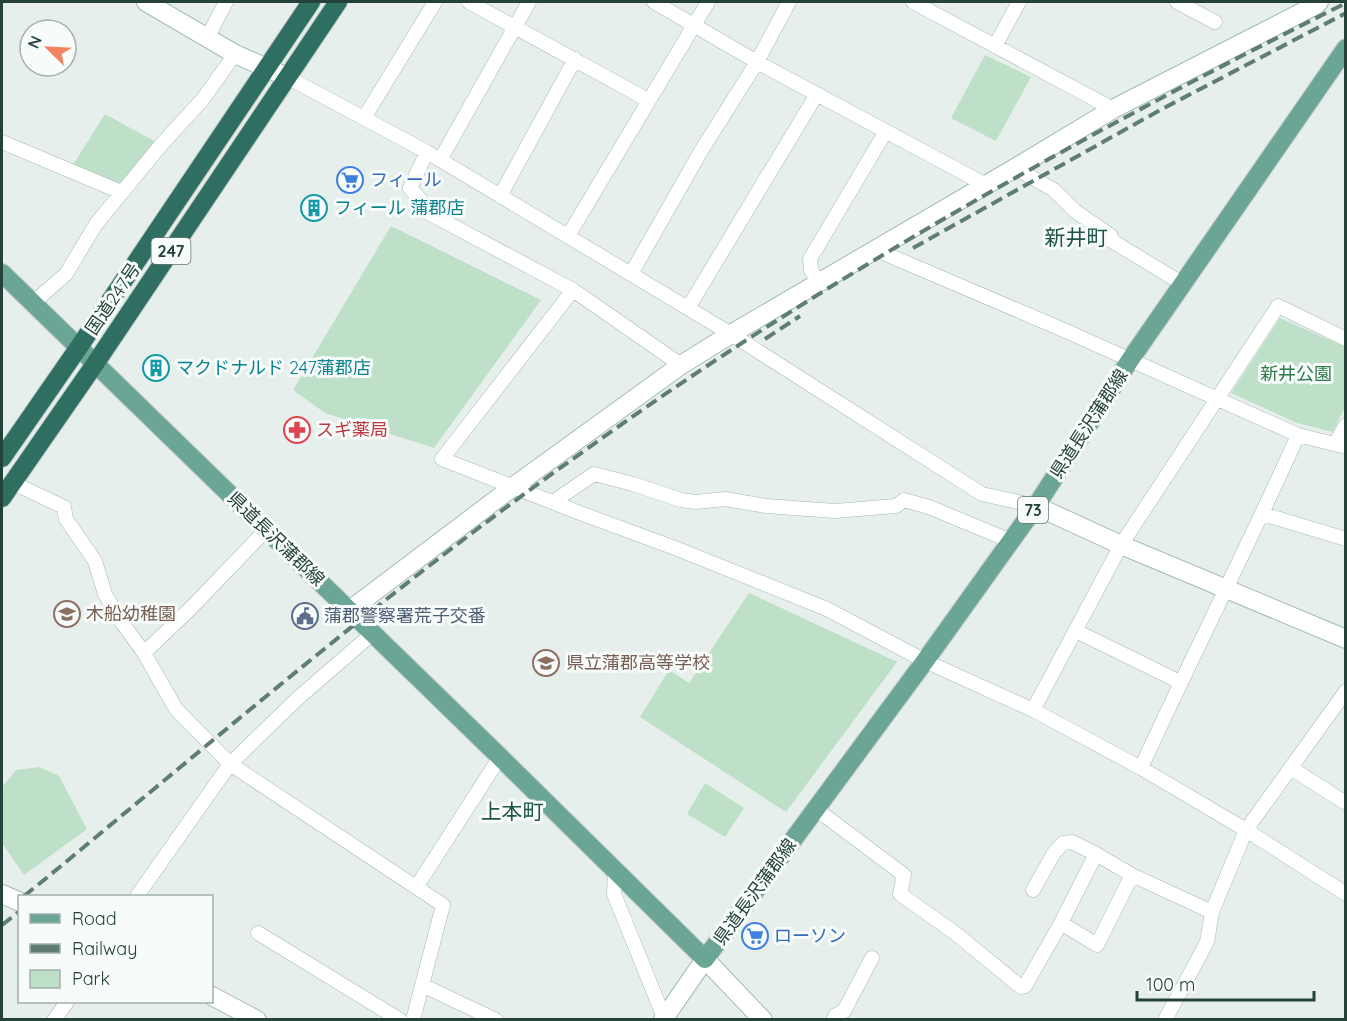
<svg xmlns="http://www.w3.org/2000/svg" width="1347" height="1021" font-family="Quicksand,'Noto Sans JP',sans-serif">
  <style>
    .green { fill: #bfe0c8 }
    .lines { fill: none; stroke-linecap: round; stroke-linejoin: round }
    .street-casing { stroke: #a8b8b2; stroke-width: 15 }
    .secondary-casing { stroke: #a4bbb3; stroke-width: 20 }
    .primary-casing { stroke: #c2cac8; stroke-width: 20 }
    .highway-casing { stroke: #c2cac8; stroke-width: 20 }
    .street { stroke: #fff; stroke-width: 14 }
    .secondary { stroke: #fff; stroke-width: 18 }
    .primary { stroke: #6aa596; stroke-width: 18 }
    .highway { stroke: #2f6f62; stroke-width: 18 }
    .rail { stroke: #5f7d75; stroke-width: 4; stroke-dasharray: 12 6; stroke-linecap: butt }
    .labels { text-anchor: middle; stroke-width: 6; stroke-linejoin: round; paint-order: stroke }
    .shield { fill: #f7fbf9; stroke: #637a73; stroke-width: 1.5 }
    .shield-label { font-size: 16px; font-weight: bold; fill: #24423a }
    .shop-label { font-size: 18px; fill: #366cbe; stroke: #f7fbf9; text-anchor: start }
    .culture-label { font-size: 18px; fill: #0d838f; stroke: #f7fbf9; text-anchor: start }
    .street-label { font-size: 18px; fill: #24423a; stroke: #f7fbf9 }
    .park-label { font-size: 18px; fill: #2d7a4b; stroke: #f7fbf9 }
    .health-label { font-size: 18px; fill: #be3a42; stroke: #f7fbf9; text-anchor: start }
    .education-label { font-size: 18px; fill: #785e54; stroke: #f7fbf9; text-anchor: start }
    .service-label { font-size: 18px; fill: #4e5e75; stroke: #f7fbf9; text-anchor: start }
    .quarter-label { font-size: 21px; fill: #1f5548; stroke: #f7fbf9 }
  </style>
  <rect width="100%" height="100%" fill="#e6efeb"/>
  <path class="green" d="M985 55 1031 77 996 141 951 118Z
    M105 114 156 142 123 184 71 168Z
    M391 226 541 300 434 448 325 413 293 390Z
    M1280 318 1345 347V407L1333 432 1297 423 1231 393Z
    M749 593 897 662 786 812 640 717 669 670 689 683Z
    M40 767 59 776 87 829 24 875 2 843V787L16 770Z
    M705 783 744 808 725 837 687 814Z"/>
  <g class="lines">
    <defs>
      <path id="street" d="M469 2 648 100
        M654 2 757 62 986 185
        M913 2 1113 109
        M1177 2 1215 22
        M207 38 226 2
        M995 46 1019 2
        M287 77 427 152 731 334 982 494 1036 506
        M364 118 435 2
        M2 142 121 192
        M427 152 410 188 425 205V211L573 290 681 365
        M440 160 529 2
        M1015 168 1054 190 1075 211 1111 236 1112 241 1183 284
        M500 196 575 59
        M568 236 708 2
        M874 249 1066 331 1298 435 1346 447
        M631 274 701 151 757 62 789 2
        M818 282 811 270 810 259 886 131
        M573 290 442 459 580 513 675 548 827 609 925 661 1033 710 1141 768 1246 830 1346 894
        M33 303 66 274 96 224 161 145 203 99 235 54
        M688 308 817 94
        M1335 444 1346 425
        M13 483 64 507 66 519 95 561 105 594 123 624 144 653 176 709 230 764 443 905 413 1020
        M553 502 594 474 633 484 681 500 696 502 725 499 766 506 835 511 896 506 904 500 929 507 1011 541
        M1263 514 1346 539
        M1076 631 1180 682
        M144 653 190 609 266 530
        M1033 710 1121 545 1278 306 1346 339
        M1141 768C1192 656 1248 547 1298 435
        M1291 768 1344 802 1346 799
        M816 809 904 875 900 894 955 933 1021 987 1025 986 1061 923 1096 854 1132 875 1212 912
        M615 871 614 894 665 1020
        M417 886 500 757
        M1033 890 1054 853 1063 843 1072 842 1096 854
        M137 896 230 764 297 699 373 633
        M1061 923 1097 945 1132 875
        M258 933 400 1020
        M422 985 496 1020
        M54 1020 67 1002
        M833 1020 836 1015 844 1011 872 958
        M1165 1020 1207 942 1212 912 1246 830 1346 691"/>
      <path id="secondary" d="M146 2 235 54 287 77
        M1036 506 1121 545 1346 639
        M350 610 514 486 681 365 731 334 1015 168 1113 109 1316 5 1319 2
        M2 894 20 902
        M212 996 257 1020
        M663 1020 705 959 763 1020"/>
      <path id="primary" d="M2 273 500 757 705 959 925 661 1036 506 1130 360 1346 48"/>
      <path id="highway" d="M2 458 79 347 311 2
        M2 498 95 364 338 2"/>
    </defs>
    <use href="#street" class="street-casing"/>
    <use href="#secondary" class="secondary-casing"/>
    <use href="#primary" class="primary-casing"/>
    <use href="#highway" class="highway-casing"/>
    <use href="#street" class="street"/>
    <use href="#secondary" class="secondary"/>
    <use href="#primary" class="primary"/>
    <use href="#highway" class="highway"/>
    <path class="rail" d="M913 248 1162 109 1346 13
      M765 339 800 316
      M24 896C68 861 111 824 154 789 295 672 435 556 584 451 823 279 1082 135 1346 3
      M2 925 20 911"/>
  </g>
  <defs>
    <symbol id="supermarket-ring" viewBox="-11 -11 22 22"><circle r="9.5" fill="#f7fbf9" stroke="#3f7fe0" stroke-width="1.5"/><path d="M-6-5.5h2.5l.6 2H6L4.5 2H-2.5L-4.4-4H-6ZM-1.5 3.2a1.3 1.3 0 1 0 .1 0ZM3 3.2a1.3 1.3 0 1 0 .1 0Z" fill="#3f7fe0"/></symbol>
    <symbol id="building-ring" viewBox="-11 -11 22 22"><circle r="9.5" fill="#f7fbf9" stroke="#0f9aa8" stroke-width="1.5"/><path d="M-4-6H4V6H1V3H-1V6H-4ZM-2.5-4.3h1.7v1.8h-1.7ZM.8-4.3h1.7v1.8H.8ZM-2.5-1h1.7V.8h-1.7ZM.8-1h1.7V.8H.8Z" fill="#0f9aa8"/></symbol>
    <symbol id="pharmacy-ring" viewBox="-11 -11 22 22"><circle r="9.5" fill="#f7fbf9" stroke="#e0444e" stroke-width="1.5"/><path d="M-2-6h4v4h4v4h-4v4h-4v-4h-4v-4h4Z" fill="#e0444e"/></symbol>
    <symbol id="school-ring" viewBox="-11 -11 22 22"><circle r="9.5" fill="#f7fbf9" stroke="#8d6e63" stroke-width="1.5"/><path d="M0-5L7-2L0 1L-7-2ZM-4 1L0 2.5L4 1V4Q0 6-4 4Z" fill="#8d6e63"/></symbol>
    <symbol id="civic-ring" viewBox="-11 -11 22 22"><circle r="9.5" fill="#f7fbf9" stroke="#5c6f8a" stroke-width="1.5"/><path d="M-.6-6.5H3V-4.5H.6V-3L4-1V1h2V6H-6V1h2V-1L-.6-3ZM-1.2 2.5V6h2.4V2.5Z" fill="#5c6f8a"/></symbol>
  </defs>
  <g fill-rule="evenodd">
    <use href="#supermarket-ring" x="335" y="165" width="30" height="30"/>
    <use href="#building-ring" x="299" y="193" width="30" height="30"/>
    <use href="#building-ring" x="141" y="353" width="30" height="30"/>
    <use href="#pharmacy-ring" x="282" y="415" width="30" height="30"/>
    <use href="#school-ring" x="52" y="599" width="30" height="30"/>
    <use href="#civic-ring" x="290" y="601" width="30" height="30"/>
    <use href="#school-ring" x="531" y="648" width="30" height="30"/>
    <use href="#supermarket-ring" x="740" y="921" width="30" height="30"/>
  </g>
  <g class="labels">
    <g class="shield">
      <rect x="151.5" y="238" width="39" height="26" rx="4.5"/>
      <rect x="1018" y="497" width="30" height="26" rx="4.5"/>
    </g>
    <g class="shield-label">
      <text x="171" y="257">247</text>
      <text x="1033" y="516">73</text>
    </g>
    <g class="shop-label">
      <text x="370" y="186">フィール</text>
      <text x="774" y="942">ローソン</text>
    </g>
    <g class="culture-label">
      <text x="334" y="214">フィール 蒲郡店</text>
      <text x="176" y="374">マクドナルド 247蒲郡店</text>
    </g>
    <g class="street-label">
      <text transform="translate(113 299) rotate(-56)" y="6">国道247号</text>
      <text transform="translate(1089 424) rotate(-57)" y="6">県道長沢蒲郡線</text>
      <text transform="translate(276 539) rotate(44)" y="6">県道長沢蒲郡線</text>
      <text transform="translate(755 892) rotate(-54)" y="6">県道長沢蒲郡線</text>
    </g>
    <g class="park-label">
      <text x="1296" y="380">新井公園</text>
    </g>
    <g class="health-label">
      <text x="316" y="436">スギ薬局</text>
    </g>
    <g class="education-label">
      <text x="86" y="620">木船幼稚園</text>
      <text x="566" y="669">県立蒲郡高等学校</text>
    </g>
    <g class="service-label">
      <text x="324" y="622">蒲郡警察署荒子交番</text>
    </g>
    <g class="quarter-label">
      <text x="1076" y="245">新井町</text>
      <text x="512" y="819">上本町</text>
    </g>
  </g>
  <rect width="1347" height="1021" fill="none" stroke="#24423a" stroke-width="6"/>
  <rect x="18" y="895" width="195" height="108" fill="#f7fbf9" stroke="#a3b1ad" stroke-width="1.5"/>
  <rect x="30" y="914" width="30" height="9" fill="#6aa596" stroke="#a3b1ad" stroke-width="1.5"/>
  <text x="72" y="925" font-size="18" fill="#24423a">Road</text>
  <rect x="30" y="944" width="30" height="9" fill="#5f7d75" stroke="#a3b1ad" stroke-width="1.5"/>
  <text x="72" y="955" font-size="18" fill="#24423a">Railway</text>
  <rect x="30" y="970" width="30" height="18" fill="#bfe0c8" stroke="#a3b1ad" stroke-width="1.5"/>
  <text x="72" y="985" font-size="18" fill="#24423a">Park</text>
  <g transform="translate(48 48) rotate(294)"><circle r="28" fill="#f7fbf9" stroke="#a3b1ad" stroke-width="1.5"/>
  <path d="M0-4.5L10 22L0 15L-10 22Z" fill="#f4845f"/>
  <text y="-9" font-size="16" font-weight="bold" text-anchor="middle" fill="#24423a">N</text>
  </g>
  <path d="M1137 991v9h177v-9" fill="none" stroke="#24423a" stroke-width="3"/>
  <text x="1146" y="991" font-size="18" fill="#24423a" stroke="#f7fbf9" stroke-width="4.5" paint-order="stroke">100 m</text>
</svg>
